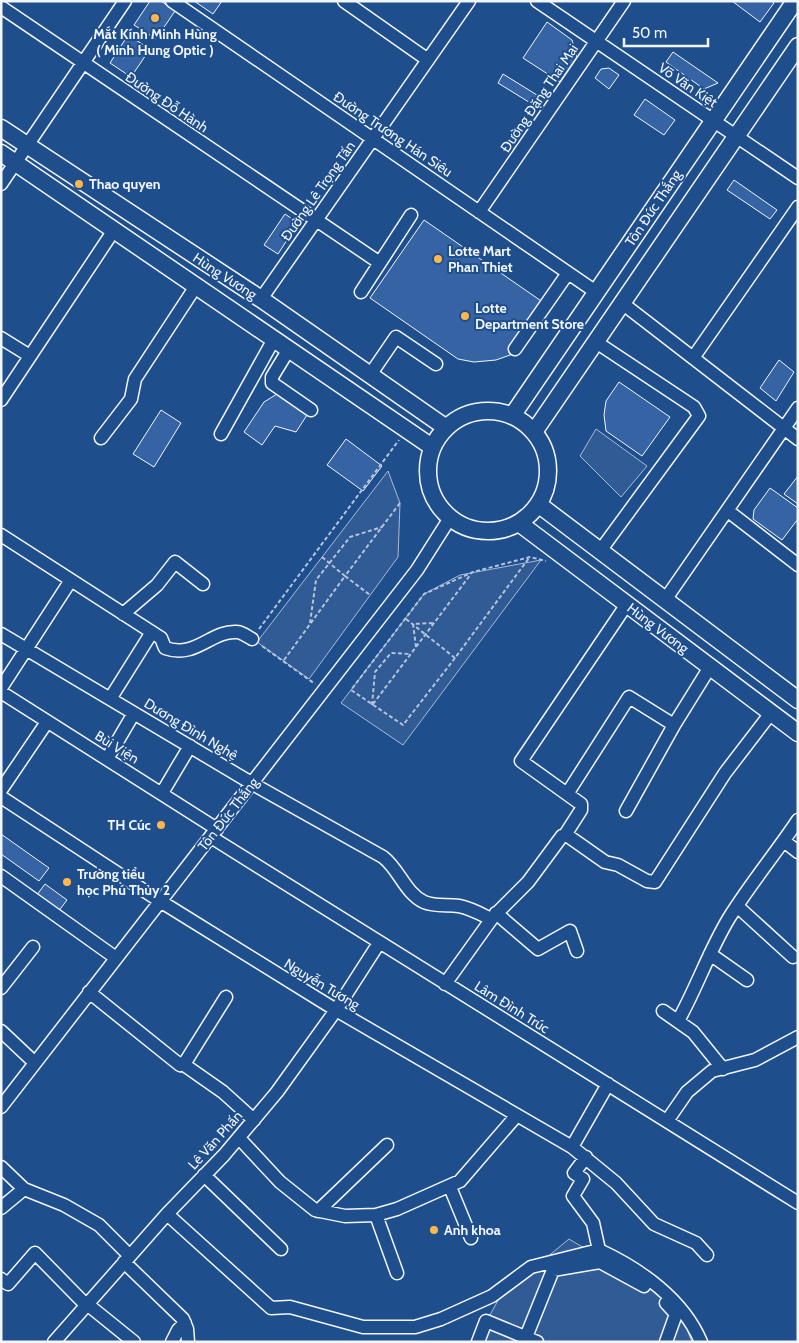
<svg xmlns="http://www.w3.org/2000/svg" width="799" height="1343" font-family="Cabin,sans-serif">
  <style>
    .built { fill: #305b95; stroke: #a8bbd7 }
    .building { fill: #3563a3; stroke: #f2f6ff }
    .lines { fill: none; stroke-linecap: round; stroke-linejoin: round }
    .minor-casing { stroke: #f2f6ff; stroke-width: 15 }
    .major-casing { stroke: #f2f6ff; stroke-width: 19 }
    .path { stroke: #b3c4dc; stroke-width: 2; stroke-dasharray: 4 2.5; stroke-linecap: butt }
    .minor { stroke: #1f4e8c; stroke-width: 12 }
    .major { stroke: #1f4e8c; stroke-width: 16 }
    .poi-dot { fill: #ffb74d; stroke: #1f4e8c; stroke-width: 2 }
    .labels { text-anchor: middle; stroke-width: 4; stroke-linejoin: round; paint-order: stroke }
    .poi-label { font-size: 14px; font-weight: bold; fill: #f2f6ff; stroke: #1f4e8c; text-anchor: start }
    .street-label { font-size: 14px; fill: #f2f6ff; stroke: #1f4e8c }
  </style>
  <rect width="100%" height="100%" fill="#1f4e8c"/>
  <path class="built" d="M596 429 647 466 621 497 580 456Z
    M388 471 400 503 398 557 309 679 257 642Z
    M541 560 403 745 341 703 424 594 460 575Z
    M569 1239 664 1296 682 1317 692 1342H475L501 1295Z"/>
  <path class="building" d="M150 1H161L175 11 156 39 134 25Z
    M194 1H222L213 14Z
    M732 1H771L774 3 760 22Z
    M547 22 572 40 577 57 560 82 523 58Z
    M128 35 150 49 131 77 110 63Z
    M673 52 718 83 704 89 666 62Z
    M609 68 619 75 609 89 595 78 601 69Z
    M503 74 537 95 532 104 498 83Z
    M645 99 675 120 664 135 634 115Z
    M734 180 777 210 770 219 727 190Z
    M285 214 298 223 278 254 264 245Z
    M424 220 547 305 513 354 496 360 474 362 458 359 370 298Z
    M779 360 794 372 776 401 760 388Z
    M619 382 670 417 642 456 606 431 604 415 606 401Z
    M277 394 307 415 296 432 275 426 262 445 244 432 264 402Z
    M161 410 181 423 154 467 133 454Z
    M346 439 382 466 363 491 327 465Z
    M798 476V504L784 494Z
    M770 488 798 508V519L782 540 753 519 754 510Z
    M1 834 49 868 39 881 1 854Z
    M45 884 67 900 58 912 36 896Z"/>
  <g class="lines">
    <defs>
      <path id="minor" d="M172 1 596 292
        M344 1 428 60
        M537 1 798 178
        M1 7 380 263
        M1 184 125 1
        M479 212 624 1
        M361 292 411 215
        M261 299 469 1
        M622 303 798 439
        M1 338 30 356
        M596 342 694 407 699 416 600 551
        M289 349 272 377V383L311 410
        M515 349 568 273
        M693 358 798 207
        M370 375 396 337 436 364
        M1 400 114 230
        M221 434 274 339
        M101 438 131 399 135 379 196 286
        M728 511 798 565
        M1 535 161 638 165 648C196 659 211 630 237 632 242 632 248 637 252 639
        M665 600 798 408
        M123 614 157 585 175 562 203 584
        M1 634 253 784 383 857C399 869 405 893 424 902 435 907 447 904 459 906 470 908 481 914 491 919
        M1 688 71 580
        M1 692 217 829
        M110 699 152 632
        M107 759 134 713
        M1 790 47 722
        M162 793 190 746
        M567 794 629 697 674 725 710 667
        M1 797 160 901 336 1010 572 1147 608 1084
        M626 811 674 725
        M565 835 581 810V804L521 761 627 604
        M211 837 798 1203
        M784 841 798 852
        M1 876 116 958
        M737 906 793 957
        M496 913 538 949 570 931 577 951
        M710 954 747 980
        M445 984 493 917 528 882 562 836H568L605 862 618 865 647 881 655 882 725 773 771 713
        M1 988 33 947
        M89 992 180 1065 186 1061 226 997
        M663 1011 693 1032 723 1069
        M678 1021C697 987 709 951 729 918 750 884 776 853 798 820
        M1 1031 35 1063
        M183 1064 223 1092 254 1120
        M1 1107 417 570 450 518
        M667 1121 687 1092 712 1071 755 1060 798 1037
        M239 1138 280 1182 315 1210 345 1216 376 1215 397 1209 460 1181 517 1115
        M572 1147 616 1183 654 1224 696 1243 707 1255
        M586 1157 574 1173 583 1179 573 1196 593 1223 599 1250
        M1 1167 24 1189 64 1205 99 1225 129 1255
        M204 1175 281 1249
        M450 1187 471 1238
        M1 1208 24 1189
        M318 1211 387 1145
        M167 1214 271 1308 290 1307 363 1327H415L441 1319 492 1296 531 1267 599 1250C640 1269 683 1299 701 1342
        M376 1215 397 1273
        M124 1262 183 1319 187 1329 188 1342
        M1 1279 8 1284 35 1253 86 1305
        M666 1303 676 1314 666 1342
        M87 1304 134 1342
        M526 1337 553 1270 600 1262 644 1286
        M54 1342 167 1214 224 1155 277 1092 336 1010 379 943
        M172 1342 178 1330 185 1323
        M478 1342 486 1321 537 1342"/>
      <path id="major" d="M1 128 261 299 445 427
        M1 153 432 447
        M428 471a60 60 0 1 1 120 0a60 60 0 1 1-120 0Z
        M512 416 795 1
        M534 432 798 46
        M538 504 798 700
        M519 523 798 733"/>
    </defs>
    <use href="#minor" class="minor-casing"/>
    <use href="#major" class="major-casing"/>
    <path class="path" d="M322 557 345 576 400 503
      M406 619 455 658 529 558
      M310 623 316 580 350 537 382 527
      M259 629 399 440
      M262 646 315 684
      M416 647 413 624 434 623
      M455 658 403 725 351 690 424 594 473 572 530 557 546 561
      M284 660 345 576 370 595
      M373 704 471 574
      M372 705 375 672 391 653 411 654"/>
    <use href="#minor" class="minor"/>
    <use href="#major" class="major"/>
  </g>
  <g class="poi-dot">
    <circle cx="155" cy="18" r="5"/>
    <circle cx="79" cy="184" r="5"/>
    <circle cx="438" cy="259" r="5"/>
    <circle cx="465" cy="316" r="5"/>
    <circle cx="161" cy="825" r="5"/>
    <circle cx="67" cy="882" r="5"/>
    <circle cx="434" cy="1230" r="5"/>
  </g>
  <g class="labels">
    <g class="poi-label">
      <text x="155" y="39" text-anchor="middle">Mắt Kính Minh Hùng<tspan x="155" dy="16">( Minh Hung Optic )</tspan></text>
      <text x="89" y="189">Thao quyen</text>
      <text x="448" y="256">Lotte Mart<tspan x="448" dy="16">Phan Thiet</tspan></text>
      <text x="475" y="313">Lotte<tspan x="475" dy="16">Department Store</tspan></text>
      <text x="151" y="830" text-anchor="end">TH Cúc</text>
      <text x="77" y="879">Trường tiểu<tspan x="77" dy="16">học Phú Thủy 2</tspan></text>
      <text x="444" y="1235">Anh khoa</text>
    </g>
    <g class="street-label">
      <text transform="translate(688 85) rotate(34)" y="5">Võ Văn Kiệt</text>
      <text transform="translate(539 98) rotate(-56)" y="5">Đường Đặng Thai Mai</text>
      <text transform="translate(167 102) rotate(34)" y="5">Đường Đỗ Hành</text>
      <text transform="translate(393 134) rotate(34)" y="5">Đường Trương Hán Siêu</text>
      <text transform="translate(318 191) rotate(-55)" y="5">Đường Lê Trọng Tấn</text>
      <text transform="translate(653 208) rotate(-56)" y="5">Tôn Đức Thắng</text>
      <text transform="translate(225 276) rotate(33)" y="5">Hùng Vương</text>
      <text transform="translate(658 628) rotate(37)" y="5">Hùng Vương</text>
      <text transform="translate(191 729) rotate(31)" y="5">Dương Đình Nghệ</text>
      <text transform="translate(117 747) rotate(32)" y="5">Bùi Viện</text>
      <text transform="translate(228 814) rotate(-52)" y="5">Tôn Đức Thắng</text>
      <text transform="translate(322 984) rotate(31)" y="5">Nguyễn Tương</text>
      <text transform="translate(512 1007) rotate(32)" y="5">Lâm Đình Trúc</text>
      <text transform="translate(215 1140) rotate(-48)" y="5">Lê Văn Phấn</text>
    </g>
  </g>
  <rect width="799" height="1343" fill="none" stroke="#f2f6ff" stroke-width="5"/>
  <path d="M624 38v8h84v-8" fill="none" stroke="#f2f6ff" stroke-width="2.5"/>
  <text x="632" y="38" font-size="15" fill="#f2f6ff" stroke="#1f4e8c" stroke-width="4" paint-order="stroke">50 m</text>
</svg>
